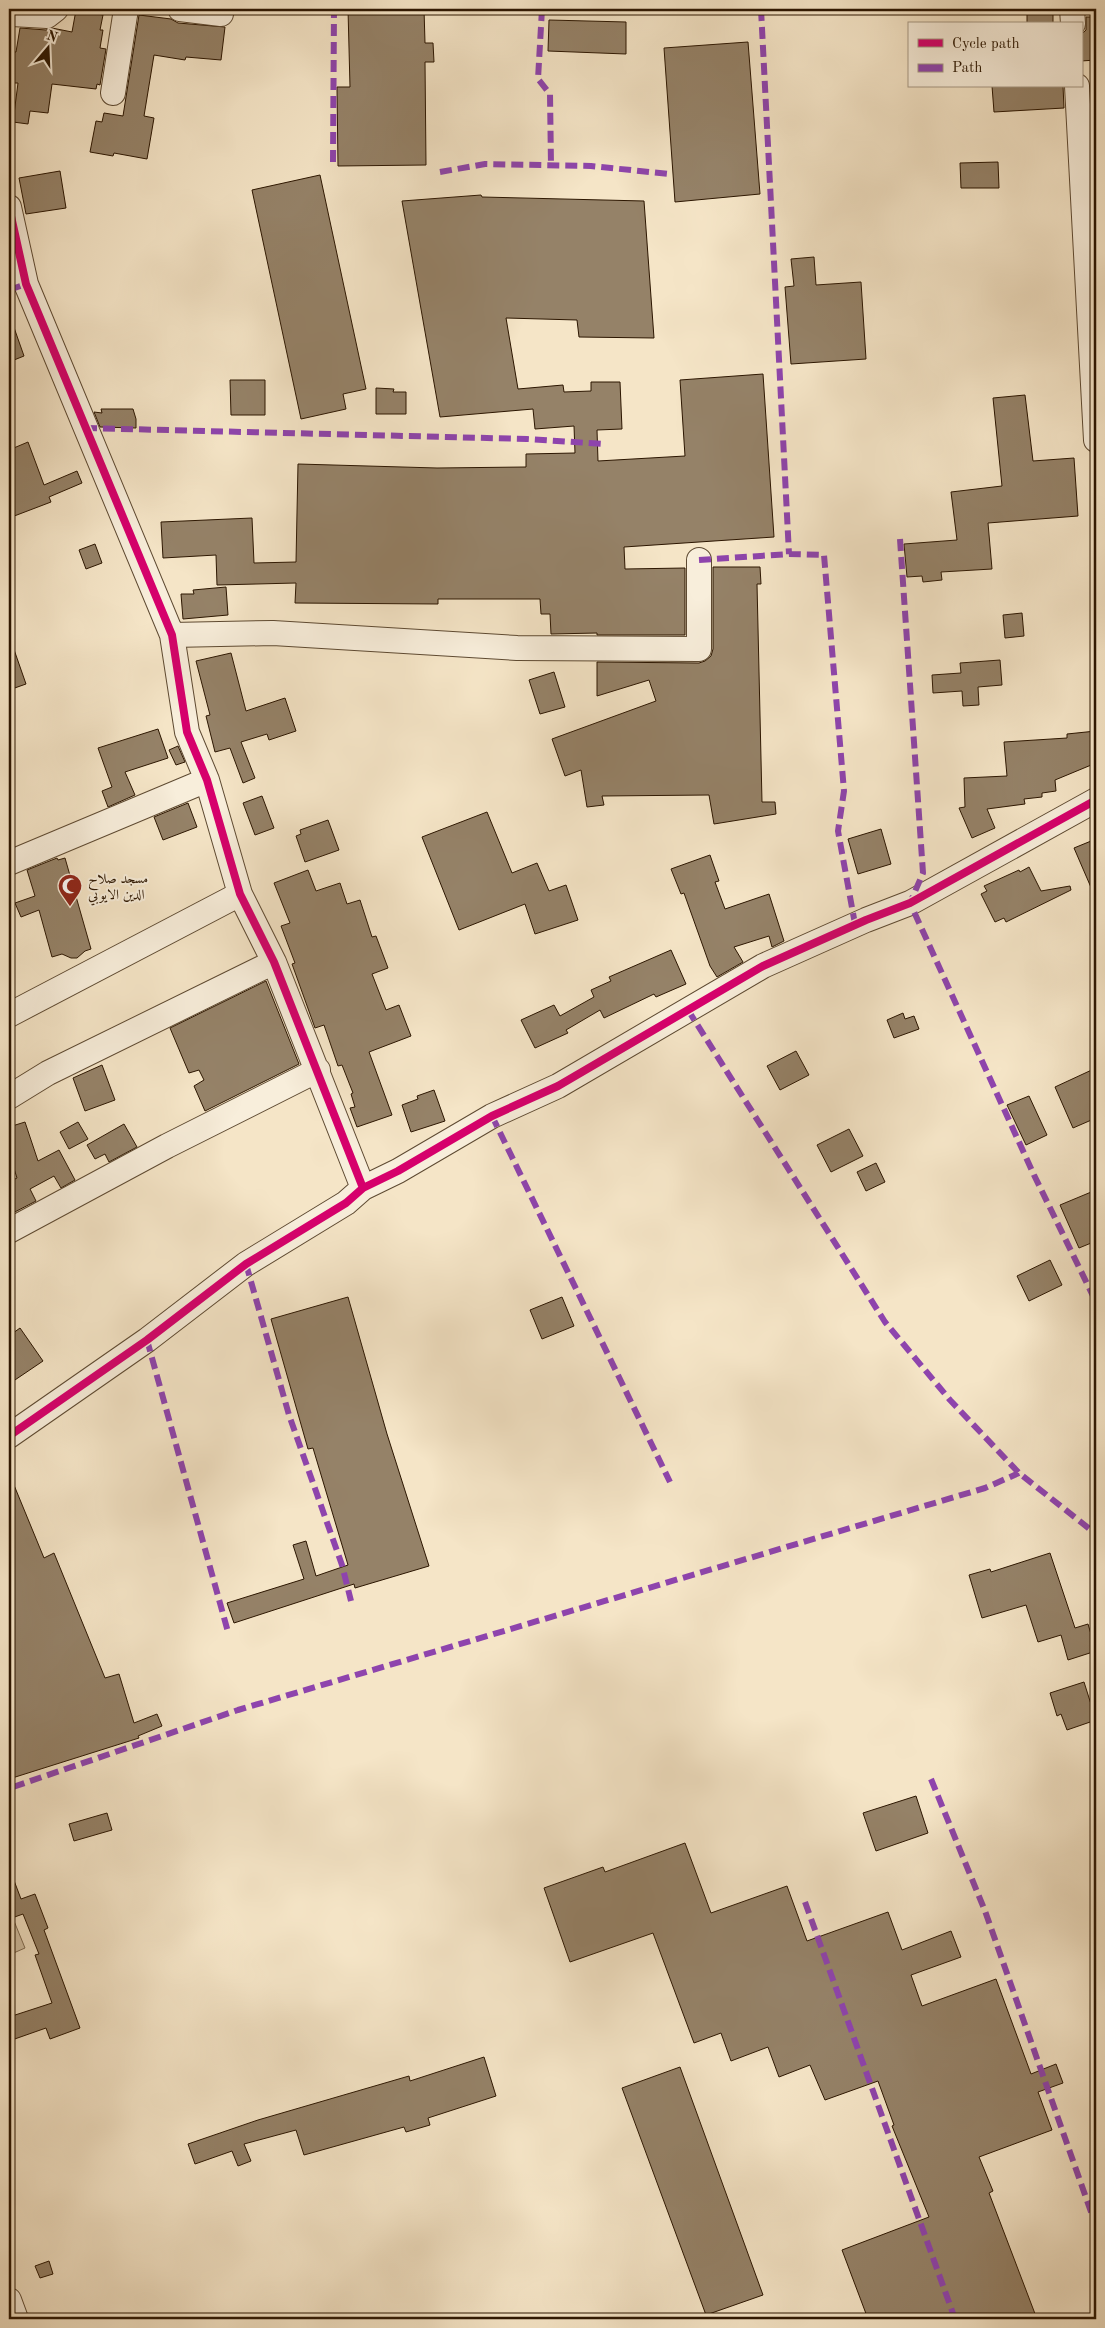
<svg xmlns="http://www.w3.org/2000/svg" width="1105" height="2328" font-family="'Old Standard TT',Amiri,serif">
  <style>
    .green { fill: #d3c2a5; stroke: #806c53 }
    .building { fill: #958268; stroke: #2c1601 }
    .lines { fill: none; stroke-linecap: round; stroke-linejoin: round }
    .minor-casing { stroke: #5e4a32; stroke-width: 26 }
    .minor { stroke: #f8eedb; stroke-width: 24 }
    .quiet { stroke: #8e44ad; stroke-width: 6; stroke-dasharray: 12 6; stroke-linecap: butt }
    .cycleway-casing { stroke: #f8eedb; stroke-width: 11 }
    .cycleway { stroke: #d6006c; stroke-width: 8 }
    .labels { text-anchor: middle; stroke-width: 4; stroke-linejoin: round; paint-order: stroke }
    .poi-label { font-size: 14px; fill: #2c1601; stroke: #f8eedb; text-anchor: start }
  </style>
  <rect width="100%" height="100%" fill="#f5e5c7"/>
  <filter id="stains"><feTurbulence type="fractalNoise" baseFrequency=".004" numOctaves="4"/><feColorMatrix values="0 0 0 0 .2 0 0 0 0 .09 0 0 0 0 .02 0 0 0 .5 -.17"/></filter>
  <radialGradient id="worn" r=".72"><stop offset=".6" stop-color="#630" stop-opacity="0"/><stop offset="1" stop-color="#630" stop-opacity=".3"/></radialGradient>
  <path class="green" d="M14 1921 25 1948 9 1955V1923Z"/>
  <path class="building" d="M348 9H424L425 43H433L434 62H425L426 165 338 166 337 87H350Z
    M1027 9H1053V24H1027Z
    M76 10 103 15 100 30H103L100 48 106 49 100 85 97 84 96 89 52 84 48 113 30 111 28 124 13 122 18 83H9V52H16L20 28 46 30 52 28 72 32Z
    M139 15 171 19 178 23 225 27 221 60 186 57 185 60 154 55 144 116 154 118 147 159 114 153 113 156 90 152 96 121 102 122 104 113 123 116Z
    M1086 17H1096V60L1081 61V35L1086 30Z
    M549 20 626 22V54L548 51Z
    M748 42 760 194 675 202 664 48Z
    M992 86H1063L1064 108 994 112Z
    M998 162 999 188H961L960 163Z
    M60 171 66 208 26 214 19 178Z
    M320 175 366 389 343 394 346 409 301 419 252 190Z
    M481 195 482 197 644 201 654 338 579 337 577 320 506 318 518 389 563 385 564 392 591 391V382H620L622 429 597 430 598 461 685 456 680 380 763 374 774 537 624 547 625 569 685 568V635H597V633L551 634 550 614H541L540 599H438V604L295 603 296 583 217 585 216 555 163 558 161 522 252 518 254 563 296 562 298 464 437 468 526 467V454L575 453 574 426 535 429 533 409 440 417 402 201Z
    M814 257 816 285 861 282 866 359 791 364 785 287 794 286 791 259Z
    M9 319H11L24 356 9 362Z
    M230 380H265V415H231Z
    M376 388 394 389 393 392H406V414H376Z
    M1025 395 1033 461 1074 458 1078 516 988 523 992 569 941 572 942 580 923 582 922 576 907 577 904 544 957 540 951 492 1002 486 993 398Z
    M101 409H133L136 419V428L100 427 94 412 102 413Z
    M28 442 44 485 77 471 82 483 49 497 51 502 9 518V450Z
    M95 544 102 563 86 569 79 550Z
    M713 567H760L761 584H757L762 802H775L776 814 714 824 709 795 602 796 604 805 587 807 581 770 565 776 552 739 656 701 649 680 597 696V662L699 663 705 661 711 656 713 649Z
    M226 587 228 615 183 619 181 594H194L193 590Z
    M1022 613 1024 636 1005 638 1003 615Z
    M9 641H11L26 684 9 690Z
    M231 653 246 711 285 698 296 731 269 740 267 734 241 742 255 778 243 783 230 748 215 752 206 716 210 715 196 661Z
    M1000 660 1002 685 978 687 979 705 963 706 962 691 933 693 932 675 961 673 960 663Z
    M554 672 565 707 540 714 529 680Z
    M158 729 168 758 125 772 135 795 108 807 102 791 112 787 98 748Z
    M1096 731V763L1055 780 1056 791 1042 793V797L1024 799 1025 804 987 809 995 828 972 838 959 808 965 807 964 778 1007 776 1004 742 1067 738V734Z
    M178 746 185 762 176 765 169 750Z
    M262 796 274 828 255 835 243 803Z
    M188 803 197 827 163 840 154 817Z
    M487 812 512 873 537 863 549 891 566 885 578 920 535 934 525 904 459 930 422 837Z
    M328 820 339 850 305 862 296 836 301 834 300 830Z
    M881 829 891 864 858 874 848 839Z
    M1096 839V899L1074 848Z
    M710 855 719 881 715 882 725 909 769 894 784 941 772 947 769 936 734 947 743 962 717 977 710 966 684 893 681 894 671 869Z
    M57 858 58 860 65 858 91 949 85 951 77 958H71L62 954 52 957 39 910 21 917 15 903 35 896 27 870Z
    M1029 867 1041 891 1070 886 1071 890 1006 922 1004 918 995 922 981 894 987 891 984 886 1019 870 1020 872Z
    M308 870 316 891 340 883 347 904 360 900 372 937 376 936 388 968 372 974 386 1010 399 1005 411 1036 369 1052 392 1115 357 1127 350 1108 355 1107 351 1094 353 1093 342 1065 338 1066 324 1025 315 1028 292 964 295 963 281 926 290 923 274 883Z
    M671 950 686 984 656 997 654 994 604 1018 600 1010 566 1030 568 1033 535 1048 521 1020 554 1005 560 1016 594 997 591 990 611 981 609 977Z
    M266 981 299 1064 205 1111 194 1086 204 1080 199 1070 189 1073 170 1028Z
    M903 1013 905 1019 914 1016 919 1029 894 1038 887 1020Z
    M796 1051 809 1075 780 1090 767 1066Z
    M102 1065 115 1100 85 1111 73 1078Z
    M1096 1068V1118L1073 1128 1055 1087Z
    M434 1090 445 1121 411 1132 402 1105 418 1099 417 1096Z
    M1029 1096 1047 1135 1026 1145 1007 1105Z
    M25 1122 38 1161 59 1150 75 1180 61 1188 54 1176 30 1189 36 1201 9 1215V1182L17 1178 9 1153V1127Z
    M78 1122 88 1139 69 1149 60 1132Z
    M124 1124 137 1147 109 1162 105 1154 95 1159 87 1145Z
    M849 1129 863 1156 831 1172 817 1145Z
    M876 1163 885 1182 866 1191 857 1172Z
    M1096 1190V1241L1079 1248 1060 1205Z
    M1050 1260 1062 1285 1029 1301 1017 1276Z
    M348 1297 387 1434 429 1566 355 1588 354 1584 234 1623 227 1603 304 1579 293 1545 306 1541 316 1576 348 1565 313 1448 308 1449 271 1319Z
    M562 1297 574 1326 542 1339 530 1310Z
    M20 1328 43 1361 9 1384V1336Z
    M9 1473 44 1558 54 1553 105 1678 119 1674 134 1723 157 1714 162 1726 138 1736 139 1738 9 1779Z
    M1050 1553 1075 1628 1088 1624 1096 1651 1068 1660 1061 1635 1038 1642 1026 1605 982 1618 969 1575 990 1569 991 1572Z
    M1084 1682 1096 1720 1067 1730 1061 1714 1057 1716 1050 1693Z
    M916 1796 928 1833 876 1851 863 1813Z
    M107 1813 112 1830 74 1841 69 1824Z
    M685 1843 711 1913 787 1886 807 1941 888 1912 902 1950 951 1931 961 1957 911 1975 922 2006 996 1979 1031 2074 1056 2064 1063 2083 1038 2092 1052 2130 979 2157 993 2191 989 2193 1037 2319H868L842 2250 929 2217 892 2126 894 2125 878 2081 825 2100 810 2065 779 2077 768 2047 731 2061 721 2033 694 2043 653 1933 570 1962 544 1888 603 1867 605 1872Z
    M10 1870 21 1899 35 1894 48 1928 44 1930 80 2028 50 2039 46 2028 9 2041V2017L52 2003 35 1955 39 1954 23 1914 9 1919Z
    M484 2057 496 2096 428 2118 430 2125 406 2132 404 2127 304 2155 296 2130 244 2144 251 2161 238 2166 232 2151 195 2164 188 2144 258 2120 409 2076 410 2081Z
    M680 2067 763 2295 706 2315 622 2088Z
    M49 2261 53 2274 40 2278 35 2266Z"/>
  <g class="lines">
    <defs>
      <path id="minor" d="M180 9 221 14
        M1072 9 1073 24
        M12 14 47 16 56 9
        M1077 86 1096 440
        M113 93 126 9
        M9 207 26 284 172 635 187 732 207 780 240 894 274 962 363 1188
        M172 635 273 633 517 648 699 649V560
        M9 863 207 780
        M9 1015 240 894
        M9 1097 48 1073 274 962
        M9 1231 167 1146 318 1070
        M9 1436 147 1340 246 1264 346 1203 363 1188 398 1171 492 1116 558 1086 763 966 866 920 910 903 1096 800
        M9 2300 16 2319"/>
    </defs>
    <use href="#minor" class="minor-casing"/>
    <use href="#minor" class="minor"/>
    <path class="quiet" d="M542 9 538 79 550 94 551 165
      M761 9 789 554
      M333 162 334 9
      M440 172 485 164 591 166 669 174
      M9 290 26 284
      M85 428 527 439 604 444
      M900 539 923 873 910 903 1034 1175 1096 1302
      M699 560 789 554 824 555 844 791 838 831 855 924
      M688 1010 885 1322 950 1400 1019 1473 1096 1534
      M492 1116 670 1482
      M246 1264 289 1415 342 1565 351 1601
      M147 1340 228 1632
      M931 1779 985 1911 1096 2226
      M13 1787 238 1710 985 1488 1019 1473
      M805 1902 955 2319"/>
    <defs>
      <path id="cycleway" d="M9 207 26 284 172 635 187 732 207 780 240 894 274 962 363 1188
        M9 1436 147 1340 246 1264 346 1203 363 1188 398 1171 492 1116 558 1086 763 966 866 920 910 903 1096 800"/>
    </defs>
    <use href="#cycleway" class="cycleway-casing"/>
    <use href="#cycleway" class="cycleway"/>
  </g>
  <defs>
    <symbol id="mosque-pin" viewBox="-11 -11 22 30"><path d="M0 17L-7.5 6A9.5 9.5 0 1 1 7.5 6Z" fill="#8f2418" stroke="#f8eedb"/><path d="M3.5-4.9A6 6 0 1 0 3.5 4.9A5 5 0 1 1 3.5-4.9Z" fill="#fff"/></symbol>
  </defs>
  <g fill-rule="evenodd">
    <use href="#mosque-pin" x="56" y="872" width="28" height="38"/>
  </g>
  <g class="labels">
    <g class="poi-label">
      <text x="88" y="883">مسجد صلاح<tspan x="88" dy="16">الدين الايوبي</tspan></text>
    </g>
  </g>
  <rect width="1105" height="2328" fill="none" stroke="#f5e5c7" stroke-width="30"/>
  <rect x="10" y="10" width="1085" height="2308" fill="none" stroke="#2c1601" stroke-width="2.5"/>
  <rect x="15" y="15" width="1075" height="2298" fill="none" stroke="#2c1601"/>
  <rect x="908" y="22" width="175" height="65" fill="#f8eedb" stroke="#a69884"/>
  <rect x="918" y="39" width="25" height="8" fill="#d6006c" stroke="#a69884"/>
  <text x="952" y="48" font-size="15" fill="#2c1601">Cycle path</text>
  <rect x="918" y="64" width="25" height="8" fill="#8e44ad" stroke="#a69884"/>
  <text x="952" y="72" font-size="15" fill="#2c1601">Path</text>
  <g transform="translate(48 48) rotate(19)" stroke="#f8eedb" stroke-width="4" paint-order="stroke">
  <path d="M0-4L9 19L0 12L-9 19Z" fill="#2c1601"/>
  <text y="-8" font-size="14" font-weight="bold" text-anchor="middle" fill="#2c1601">N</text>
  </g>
  <rect width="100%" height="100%" filter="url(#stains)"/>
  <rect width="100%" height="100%" fill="url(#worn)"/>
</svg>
